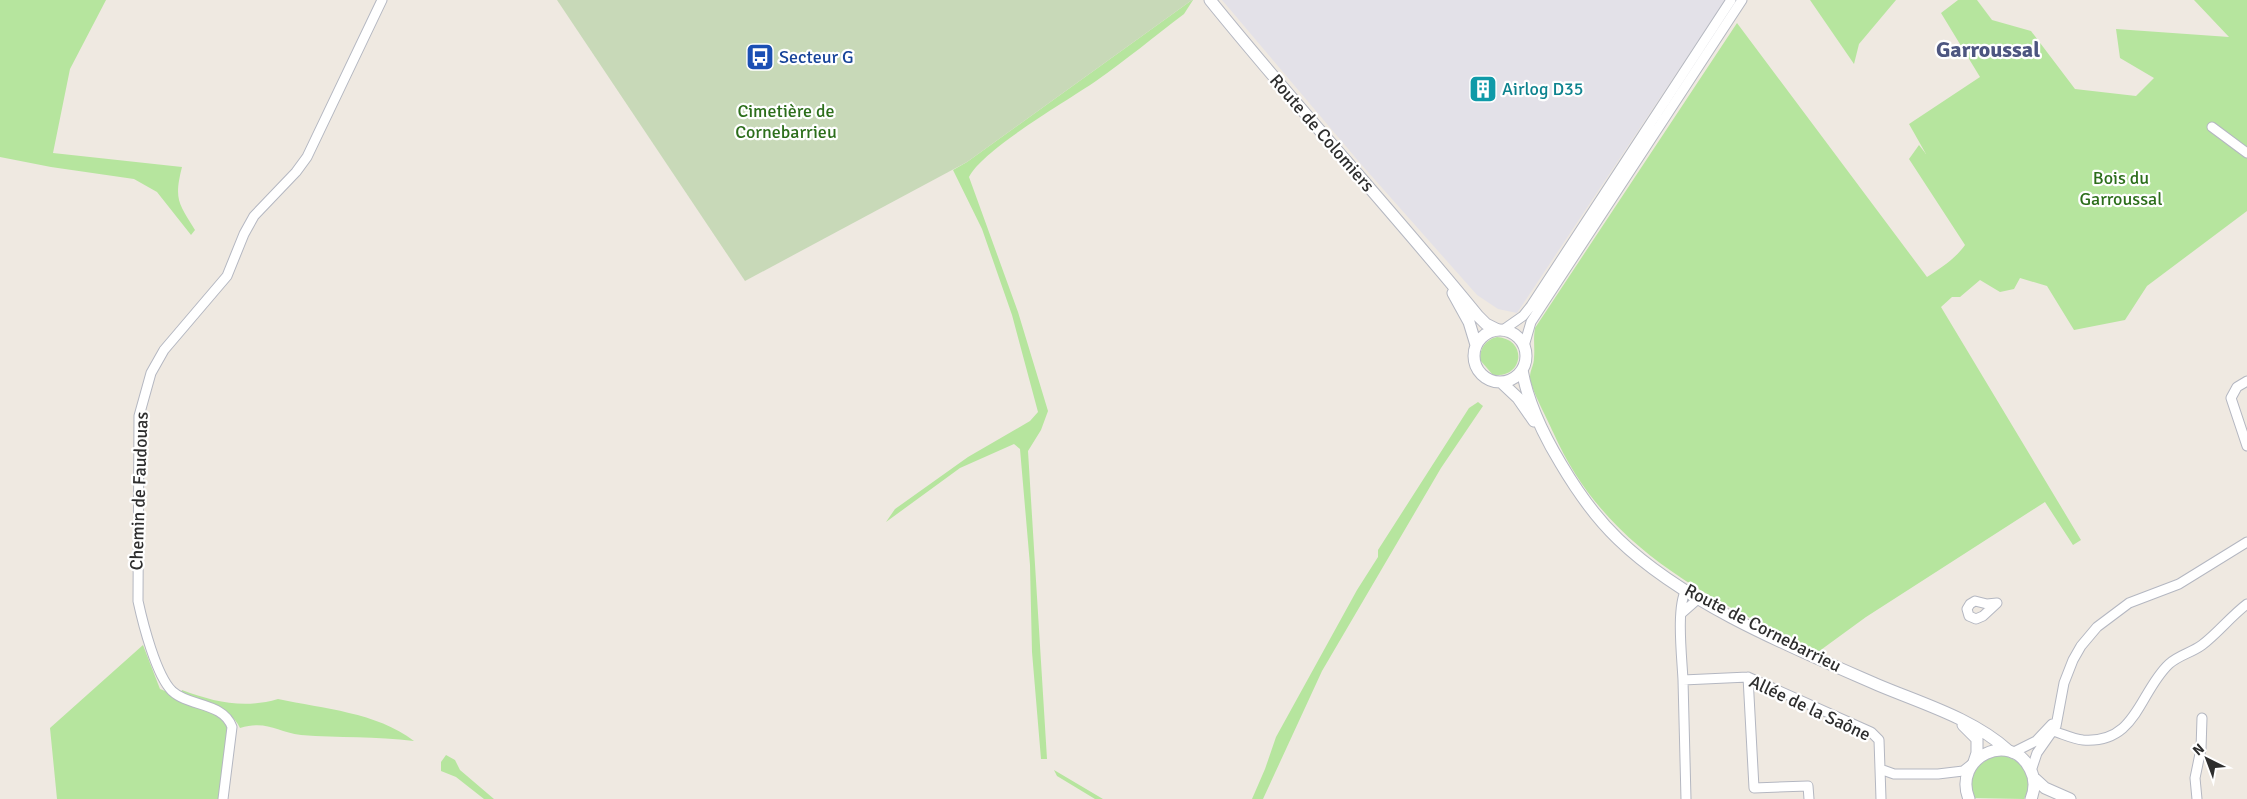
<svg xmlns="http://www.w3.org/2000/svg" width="2247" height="799" font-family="Signika,sans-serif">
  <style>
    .industrial { fill: #e3e1e8 }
    .green { fill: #b6e59e }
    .cemetery { fill: #c8d9b8 }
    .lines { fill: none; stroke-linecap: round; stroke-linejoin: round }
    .street-casing { stroke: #b4b7c1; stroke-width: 11 }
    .secondary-casing { stroke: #b4b7c1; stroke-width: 13 }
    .street { stroke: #fff; stroke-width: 9 }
    .secondary { stroke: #fff; stroke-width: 11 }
    .labels { text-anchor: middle; stroke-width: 4.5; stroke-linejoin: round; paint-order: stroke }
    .transit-label { font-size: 18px; fill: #164399; stroke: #fff; text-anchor: start }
    .culture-label { font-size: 18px; fill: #0d838f; stroke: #fff; text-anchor: start }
    .park-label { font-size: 18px; fill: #2c6e1b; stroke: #fff }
    .street-label { font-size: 18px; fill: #2e2e2e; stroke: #fff }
    .district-label { font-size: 22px; font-weight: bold; fill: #4d5680; stroke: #fff }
  </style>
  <rect width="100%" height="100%" fill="#efe9e1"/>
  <path class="industrial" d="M1222 0H1725L1517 313 1498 309 1477 295 1360 163Z"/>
  <path class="green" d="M0 0H106L70 69 53 153 182 167C174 199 178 203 195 230L191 235 157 192 134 179 51 167 0 157Z
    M1192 0H1193L1184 14C1155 36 1126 60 1096 81 1067 101 983 149 969 177L1018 312 1048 411 1041 430 1028 451 1047 759H1041L1032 652 1030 565 1020 449 1014 444 960 468 886 522 895 509 968 457 1030 421 1038 412 1012 315 982 229 953 170 967 162Z
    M1810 0H1896L1859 44 1854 64Z
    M1958 0H1977L1992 20 2031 31 2075 89 2136 96 2154 78 2120 58 2116 29 2229 37 2194 0H2247V211L2147 286 2125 320 2074 330 2047 286 2020 278 2014 289 2000 292 1980 280 1960 297H1952L1941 307 2081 540 2073 545 2045 502 1866 617 1818 652C1709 598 1605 550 1553 432 1549 422 1529 385 1530 377 1530 370 1534 365 1534 358 1535 347 1533 341 1535 328L1737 23 1927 277C1941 268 1955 259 1965 245L1909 159 1919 145 1926 154 1909 124 1980 77 1941 13Z
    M1497 337C1528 339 1524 379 1493 375L1480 360C1480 348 1485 340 1497 337Z
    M1478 402 1483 406 1441 468 1322 671 1263 799H1252L1265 769 1276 737 1357 590 1378 557V550L1469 408Z
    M143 645 160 689C179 697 222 708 228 730 231 740 220 786 218 799H57L50 728Z
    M182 690C214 702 244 709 278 699 324 709 376 712 414 741 376 736 339 738 301 735 277 732 267 720 240 728 230 706 202 702 181 694Z
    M446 755 455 760 460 770 494 799H484L456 777 441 771V762Z
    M1995 755C2019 755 2038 775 2024 799L1974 798C1965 774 1976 766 1995 755Z
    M1054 770 1103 799H1095L1057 776Z"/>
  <path class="cemetery" d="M557 0H1192L967 162 745 281Z"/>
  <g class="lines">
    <defs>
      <path id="street" d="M2212 127 2247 153
        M1503 330 1523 316 1531 306 1731 0
        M1524 346 1531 322 1742 0
        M2247 381 2237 387 2231 398 2247 446
        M1686 590C1676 608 1682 658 1683 680L1748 677 1871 732 1879 740 1880 769 1894 774H1938L1963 771 1972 764
        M1975 601 1987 604 1997 603 1983 616 1976 619 1969 616 1967 609 1970 604Z
        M1682 613 1699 598
        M1748 677 1754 788 1808 786 1809 799
        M1683 680 1686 799
        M2053 731C2063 734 2073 739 2083 740 2137 744 2139 692 2169 664 2179 655 2191 653 2202 645 2218 633 2231 616 2247 604
        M2012 753 2036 741 2052 724
        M1880 769 1881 799
        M2031 771 2037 753 2056 726 2064 683 2073 660 2081 646 2097 627 2129 603 2179 584 2247 542
        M223 799 232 727C223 702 189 707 172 691 156 675 143 624 138 601L139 416 151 373 164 350 227 276 244 234 254 216 296 172 307 157 382 0
        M2197 799 2195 778 2201 749 2202 718"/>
      <path id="secondary" d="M1210 0C1297 108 1391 209 1478 316L1486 324 1498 330
        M1453 293 1469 322 1476 345
        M1474 356a26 26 0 1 1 52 0a26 26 0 1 1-52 0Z
        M1522 370C1528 403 1544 436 1561 464 1577 491 1595 517 1618 539 1685 604 1793 648 1878 685 1923 704 1972 718 2009 751
        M1501 382 1518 398 1534 421
        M1963 725 1977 739V753L1974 762
        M2033 777 2045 788 2070 799
        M1969 799C1952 757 2011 730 2030 769 2035 778 2035 789 2031 799"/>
    </defs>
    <use href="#street" class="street-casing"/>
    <use href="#secondary" class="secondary-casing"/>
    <use href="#street" class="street"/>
    <use href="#secondary" class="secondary"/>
  </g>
  <defs>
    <symbol id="bus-square" viewBox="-11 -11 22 22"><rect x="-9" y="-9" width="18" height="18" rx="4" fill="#1a4fb4" stroke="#fff"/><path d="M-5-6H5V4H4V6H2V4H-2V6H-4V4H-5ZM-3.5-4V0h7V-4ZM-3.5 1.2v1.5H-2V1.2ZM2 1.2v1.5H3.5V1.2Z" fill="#fff"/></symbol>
    <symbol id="building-square" viewBox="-11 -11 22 22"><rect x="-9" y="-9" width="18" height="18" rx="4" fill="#0f9aa8" stroke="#fff"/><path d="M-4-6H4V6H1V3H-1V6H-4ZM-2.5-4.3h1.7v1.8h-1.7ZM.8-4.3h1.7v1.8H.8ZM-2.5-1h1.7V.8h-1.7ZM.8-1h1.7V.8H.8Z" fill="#fff"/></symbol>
  </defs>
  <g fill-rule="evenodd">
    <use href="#bus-square" x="744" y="41" width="32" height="32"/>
    <use href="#building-square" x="1467" y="73" width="32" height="32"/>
  </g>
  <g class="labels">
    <g class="transit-label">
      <text x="779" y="63">Secteur G</text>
    </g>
    <g class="culture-label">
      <text x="1502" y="95">Airlog D35</text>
    </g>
    <g class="park-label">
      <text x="786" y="117">Cimetière de<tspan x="786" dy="21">Cornebarrieu</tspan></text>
      <text x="2121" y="184">Bois du<tspan x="2121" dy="21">Garroussal</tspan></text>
    </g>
    <g class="street-label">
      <text transform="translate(1322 133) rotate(49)" y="6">Route de Colomiers</text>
      <text transform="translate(139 491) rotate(-88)" y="6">Chemin de Faudouas</text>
      <text transform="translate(1763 628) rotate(27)" y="6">Route de Cornebarrieu</text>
      <text transform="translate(1810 708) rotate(25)" y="6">Allée de la Saône</text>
    </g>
    <g class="district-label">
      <text x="1988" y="57">Garroussal</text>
    </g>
  </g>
  <g transform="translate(2207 759) rotate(318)" stroke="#ffffff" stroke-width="4" paint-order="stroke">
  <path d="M0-4L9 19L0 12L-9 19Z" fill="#2e2e2e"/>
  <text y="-8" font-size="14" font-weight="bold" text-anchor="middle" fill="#2e2e2e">N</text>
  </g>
</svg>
